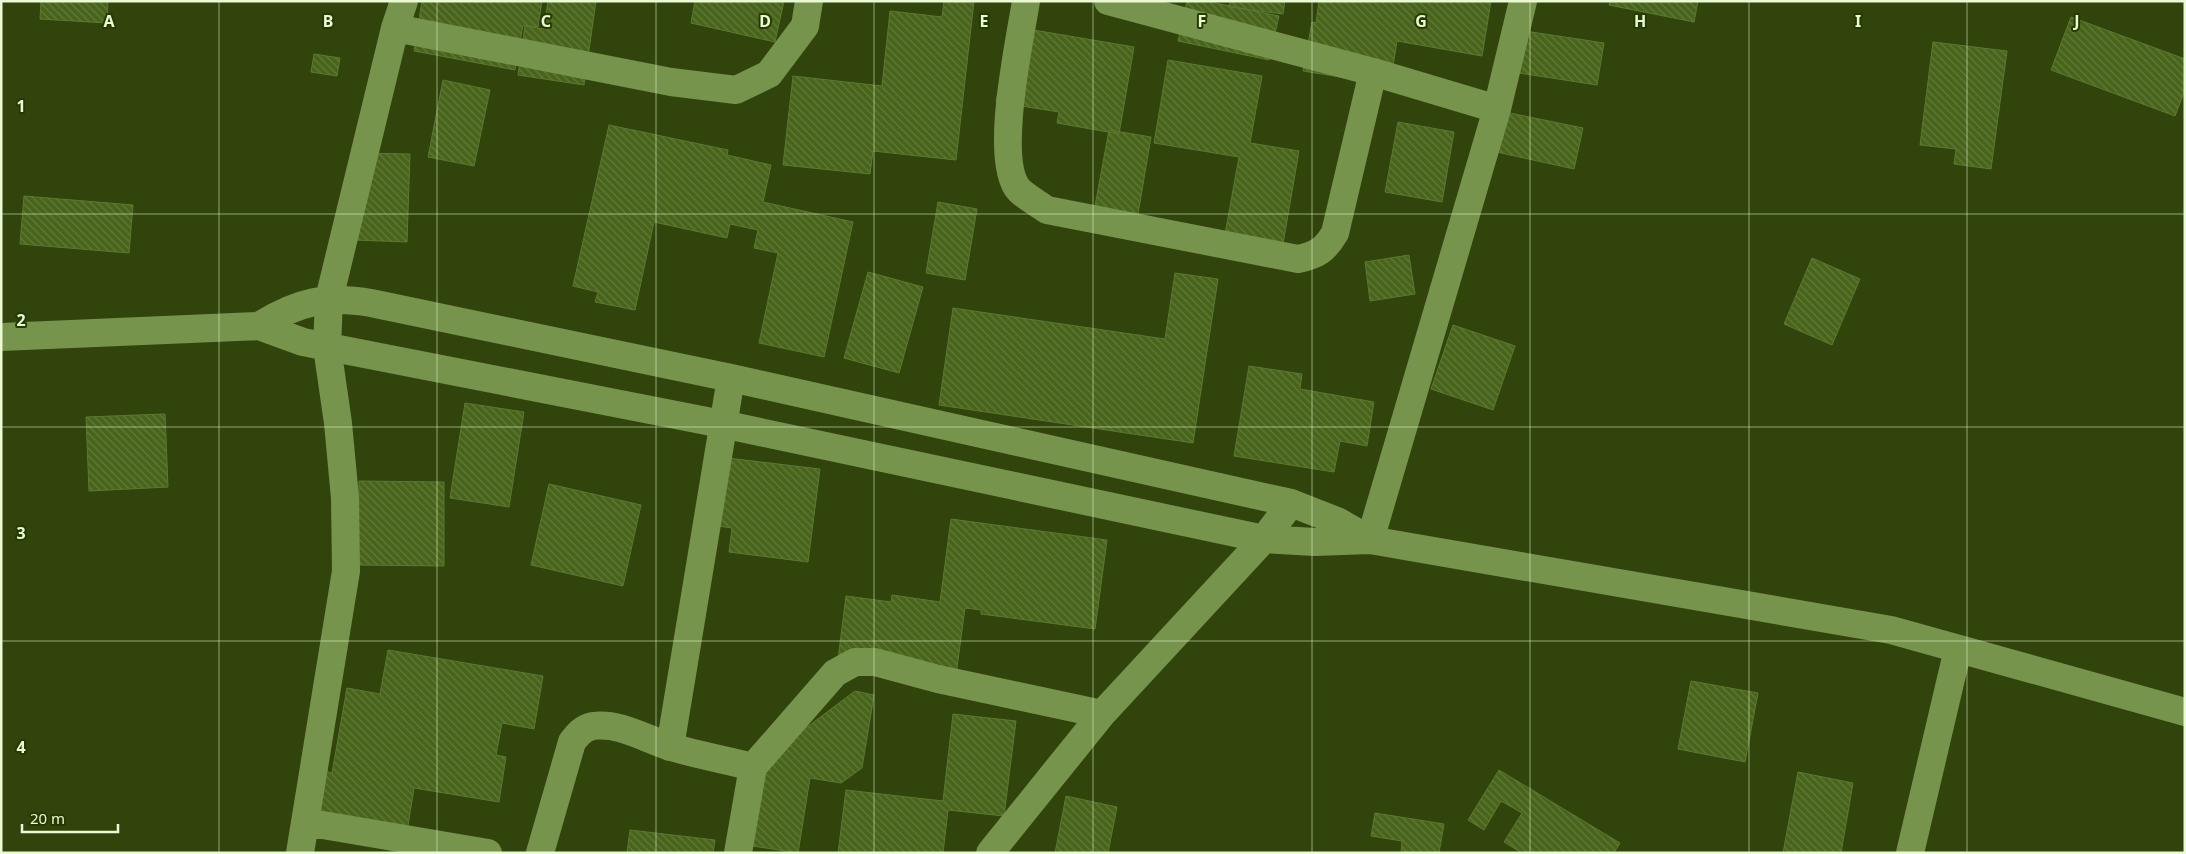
<svg xmlns="http://www.w3.org/2000/svg" width="2186" height="854" font-family="'Noto Sans',sans-serif">
  <style>
    .building { fill: url(#building-back-hatch); stroke: #5c7931 }
    .lines { fill: none; stroke-linecap: round; stroke-linejoin: round }
    .minor { stroke: #76944c; stroke-width: 28 }
    .grid { fill: none; stroke: #e9fad5; stroke-width: 1; stroke-opacity: 0.55 }
    .grid-label { font-size: 16px; text-anchor: middle; font-weight: bold; fill: #e9fad5; stroke: #263900; stroke-width: 4; stroke-linejoin: round; paint-order: stroke }
  </style>
  <defs>
    <pattern id="building-back-hatch" width="6" height="6" patternUnits="userSpaceOnUse" patternTransform="scale(1.25)"><rect width="6" height="6" fill="#48631a"/><path d="M-1 5l2 2M0 0l6 6M5-1l2 2" fill="none" stroke="#627a3a"/></pattern>
  </defs>
  <rect width="100%" height="100%" fill="#30440b"/>
  <path class="building" d="M41 1H108L107 23 40 19Z
    M422 1H542L538 27 523 25 515 70 414 51Z
    M548 1H596L584 85 518 75 525 26 544 29Z
    M695 1H784L775 42 691 23Z
    M944 1H974L956 160 873 151 870 174 783 165 793 76 882 86 890 11 942 17Z
    M1187 1H1206L1279 16 1269 60 1178 41Z
    M1230 1H1285L1283 14 1229 7Z
    M1319 1H1491L1482 56 1397 41 1390 85 1303 71 1312 22 1316 23Z
    M1610 1H1698L1694 22 1609 5Z
    M2071 17 2185 59V90L2175 116 2051 70Z
    M1010 26 1134 47 1119 134 1057 123 1059 112 996 102Z
    M1525 31 1604 43 1597 85 1519 73Z
    M1933 42 2007 51 1991 169 1954 164 1956 149 1920 145Z
    M314 54 340 58 337 76 311 72Z
    M1168 60 1262 76 1250 143 1299 151 1283 244 1225 234 1239 157 1154 143Z
    M443 80 490 90 474 166 428 157Z
    M1500 111 1583 128 1574 169 1492 151Z
    M1398 122 1454 132 1442 202 1385 192Z
    M609 125 728 150 727 155 771 165 763 202 853 222 824 357 759 343 778 253 754 248 758 230 730 224 727 238 654 222 635 310 595 302 598 292 573 286Z
    M1109 130 1151 137 1138 214 1095 206Z
    M358 153 410 154 407 242 355 240Z
    M24 196 133 205 129 253 20 244Z
    M938 202 977 209 965 280 926 273Z
    M1409 255 1415 294 1370 301 1365 262Z
    M1812 258 1860 279 1832 345 1784 324Z
    M868 272 923 287 899 373 844 358Z
    M1175 273 1218 279 1193 443 939 405 953 308 1165 339Z
    M1453 325 1515 346 1493 410 1431 389Z
    M1249 366 1302 374 1300 389 1374 402 1367 446 1340 441 1334 472 1234 456Z
    M465 403 524 412 509 507 450 498Z
    M165 414 168 487 89 491 86 417Z
    M719 457 820 469 808 562 729 552 732 528 710 525Z
    M359 481 444 482V566L358 565Z
    M549 484 641 505 623 586 531 565Z
    M951 519 1107 540 1095 629 981 614V610L965 608 956 675 838 659 846 596 891 602 892 595 940 602Z
    M388 650 543 676 534 729 502 723 496 755 506 757 499 802 414 788 407 832 317 817 325 771 332 773 347 688 380 694Z
    M1691 681 1758 693 1745 762 1678 749Z
    M855 691 874 695 862 768 841 783 810 778 798 853 746 845 762 761Z
    M953 714 1016 721 1004 816 948 810 943 853H838L846 790 943 801Z
    M1499 770 1620 843 1614 853H1522L1504 842 1522 813 1501 801 1484 830 1468 820Z
    M1798 772 1853 783 1841 853H1783Z
    M1066 796 1117 807 1108 853H1055Z
    M1375 813 1444 824 1439 853H1401L1402 841 1371 836Z
    M630 830 715 840 713 853H627Z"/>
  <g class="lines">
    <path class="minor" d="M1026 1C1020 40 993 161 1019 190 1027 198 1039 204 1047 210L1298 259C1317 255 1325 250 1335 233L1373 72
      M1108 1 1373 72 1497 109
      M395 28 671 82 736 90 769 74 805 26 809 1
      M259 326C297 302 326 295 371 303L731 378 1291 503 1337 521 1370 540
      M1 337 259 326 303 342 722 424 1264 539 1315 542 1370 540 1891 630 2185 712
      M1370 540 1497 109 1523 1
      M670 747 731 378
      M305 822 488 853
      M300 853 346 571 345 498 338 423 327 347 329 299 395 28 404 1
      M540 853 572 742C578 734 583 728 593 726 619 722 646 739 671 747 698 755 726 760 753 767
      M738 853 753 767 835 673 855 662H875L938 679 1102 714
      M990 853 1102 714 1264 539 1291 503
      M1910 853 1958 649"/>
  </g>
  <path class="grid" d="M219 1V853M437 1V853M656 1V853M874 1V853M1093 1V853M1312 1V853M1530 1V853M1749 1V853M1967 1V853M1 214H2185M1 427H2185M1 641H2185"/>
  <g class="grid-label">
    <text x="109" y="27">A</text>
    <text x="328" y="27">B</text>
    <text x="546" y="27">C</text>
    <text x="765" y="27">D</text>
    <text x="984" y="27">E</text>
    <text x="1202" y="27">F</text>
    <text x="1421" y="27">G</text>
    <text x="1640" y="27">H</text>
    <text x="1858" y="27">I</text>
    <text x="2077" y="27">J</text>
    <text x="21" y="112">1</text>
    <text x="21" y="326">2</text>
    <text x="21" y="539">3</text>
    <text x="21" y="753">4</text>
  </g>
  <rect width="2186" height="854" fill="none" stroke="#e9fad5" stroke-width="5"/>
  <path d="M22 824v8h96v-8" fill="none" stroke="#e9fad5" stroke-width="2.5"/>
  <text x="30" y="824" font-size="15" fill="#e9fad5" stroke="#263900" stroke-width="4" paint-order="stroke">20 m</text>
</svg>
